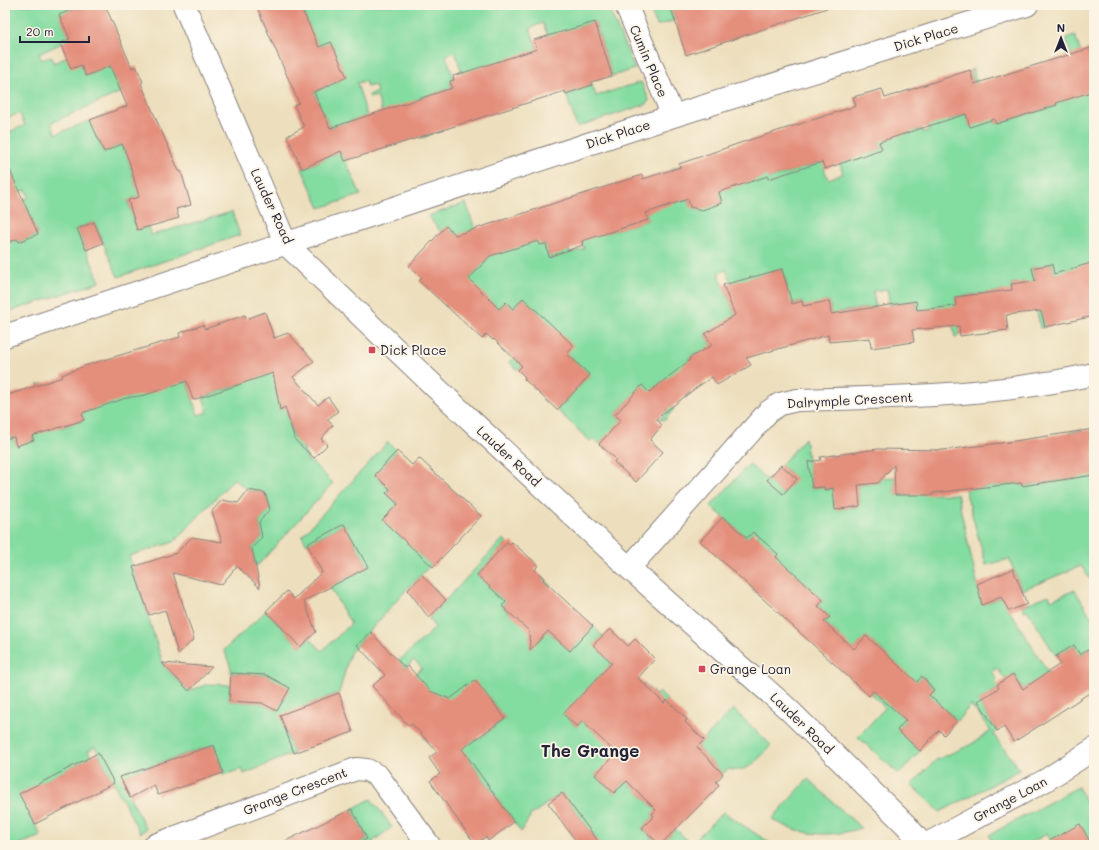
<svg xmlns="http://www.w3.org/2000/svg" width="1099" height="850" font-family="Mali,sans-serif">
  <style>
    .green { fill: #83dca0; stroke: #527f6e }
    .building { fill: #e48e7c }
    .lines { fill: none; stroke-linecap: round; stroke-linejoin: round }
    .minor-casing { stroke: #88807c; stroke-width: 24 }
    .minor { stroke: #fff; stroke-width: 22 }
    .poi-dot { fill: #d1495b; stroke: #fcf5e5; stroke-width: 1.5 }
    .labels { text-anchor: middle; stroke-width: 3.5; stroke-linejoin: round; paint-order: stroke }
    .street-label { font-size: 13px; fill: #22223b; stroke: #fcf5e5 }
    .poi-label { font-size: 13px; fill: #22223b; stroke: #fcf5e5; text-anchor: start }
    .district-label { font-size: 17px; font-weight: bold; fill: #22223b; stroke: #fcf5e5 }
  </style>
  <rect width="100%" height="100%" fill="#fcf5e5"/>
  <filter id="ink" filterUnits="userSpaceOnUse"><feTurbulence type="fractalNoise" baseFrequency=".025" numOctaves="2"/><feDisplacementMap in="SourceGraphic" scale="8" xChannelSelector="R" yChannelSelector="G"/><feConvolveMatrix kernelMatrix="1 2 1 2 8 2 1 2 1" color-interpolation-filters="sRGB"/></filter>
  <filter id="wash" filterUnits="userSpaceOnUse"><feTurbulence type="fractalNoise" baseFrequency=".012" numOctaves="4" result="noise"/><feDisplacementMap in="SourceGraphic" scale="16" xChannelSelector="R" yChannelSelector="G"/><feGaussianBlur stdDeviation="0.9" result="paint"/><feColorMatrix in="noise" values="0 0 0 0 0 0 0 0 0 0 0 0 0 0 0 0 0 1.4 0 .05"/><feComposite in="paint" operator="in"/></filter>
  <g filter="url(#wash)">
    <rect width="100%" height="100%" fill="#eddfbd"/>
    <path class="green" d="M5 5H82L60 15 70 39 39 54 42 60 51 56 54 63 66 57 81 65 86 76 110 66 121 92 51 123 56 134 109 113 115 126 96 134 104 152 122 144 128 158 139 196 128 201 137 230 148 227 151 235 232 212 240 235 118 277 94 222 77 229 100 282 5 313V244L17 239 19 242 38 234 23 200 29 197 26 190 19 192 5 159V134L25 125 19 113 5 119Z
      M318 5H607L635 69 612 76 595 22 575 28 550 42 543 23 530 28 543 67 463 76 455 52 446 55 454 80 450 81 452 88 420 98 432 134 422 138 411 103 382 112 377 96 370 98 369 95 377 92 375 85 367 87 365 81 357 83 367 116 330 128 314 92 328 86 324 77 337 56 331 42 318 47 303 11Z
      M648 5H670L675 20 657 26Z
      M1075 35 1094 93V272L1056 280 1052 264 1032 268 1045 327 1040 328 1037 311 1026 291 1024 282 1011 284 1012 292 1003 291 955 297 960 336 955 337 953 326H920L916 301 890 305 887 289 873 291 875 307 839 312V318L832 319 829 301 823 302 812 339 802 301 789 304 787 286 782 269 753 277 758 294 732 284 726 270 718 273 737 319 705 334 714 348 700 357 697 353 689 358 703 382 669 404 674 409 665 420 660 419 668 410 642 386 615 415 625 424 606 436 599 444 593 439 590 441 557 410 590 375 567 354 526 361 518 370 509 362 529 340 543 317 523 298 513 309 506 302 499 309 468 280 486 261 485 257 538 240 540 245 546 244 549 257 566 238 570 253 584 249 574 215 606 233 648 220 646 213 678 189 671 169 680 166 684 180 682 181 689 205 697 210 722 203 719 192 763 163 769 179 827 160 829 166 824 168 828 179 843 174 840 163 858 112 872 153 882 149 864 94 903 128 906 134 922 129 923 132 929 131 928 127 932 121 945 117 949 120 966 114 970 127 982 109 970 70 973 69 978 86 983 84 996 124 1057 105 1076 70 1066 38Z
      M641 82 649 100 647 104 577 127 566 94 592 85 596 96Z
      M341 151 361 195 320 208 302 169Z
      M466 203 476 232 464 242 447 226 441 232 428 216Z
      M279 356 276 390 280 410 285 407 294 438 298 435 309 463 311 461 333 483 257 566 255 564 252 548 262 537 259 522 270 509 265 493 248 490 234 479 174 542 129 556 164 667 189 691 208 684 230 685 229 701 262 703 277 711 289 689 266 675 231 673V668L224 650 266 611 300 647 310 638 322 651 351 624 330 587 368 567 344 524 307 544 302 536 388 442 397 451 375 475 390 489 386 493 398 504 383 520 431 565 407 589 350 653 339 693 309 704 312 714 283 725 294 753 244 774 242 769 224 775 214 745 138 770 142 783 139 784 132 772 121 778 146 829 140 833 95 747 88 751 91 757 20 794 41 836 22 843V845H5V439L13 437 16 445 34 440 31 431 43 405 37 385 45 383 60 428 84 420 82 413 94 409 114 360 126 398 186 380 198 415 208 412 203 397 242 384 241 381Z
      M1081 430 1090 463 1094 462V585L1081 566 1022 590 1009 559 986 565 965 489 1021 483 1022 486 1077 478 1070 432Z
      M805 438 812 488 824 487 825 490 836 488 837 492 834 496 835 506 839 509 856 507 860 503 859 493 854 490 853 486 881 482 880 478 895 477V495L957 494 982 605 1001 597 1058 688 1047 696 1037 680 1023 689 1014 674 1005 679 997 668 992 672 997 679 995 682 999 688 978 701 997 731 993 734 1020 770 940 812 911 785 936 760 970 745 991 731 971 705 957 721 929 695 934 689 922 676 893 708 906 720 897 730 920 751 899 774 858 737 885 708 871 694 897 664 866 636 839 666 841 637 824 622 830 617 818 606 823 600 786 567 760 596 749 586 778 554 767 544 761 551 754 539 759 534 755 530 747 538 711 506 749 464 783 494 796 479 781 465Z
      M503 539 507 542 477 575 506 602 502 606 511 615 544 578 551 585 527 610 533 641H539L548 631 570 651 593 626 603 636 597 641 611 655 608 659 612 663 564 714 576 727 582 721 596 734 644 683 656 695 659 692 667 700 640 727 660 746 595 775 614 793 627 781 656 810 652 814 654 816 642 828 659 845H593L598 841 562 793 531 815 521 832 455 739 478 740 505 718 487 695 428 742 423 737 449 714 400 716 393 709 420 684 413 676 422 668 414 660 405 668 399 661 435 628 429 618Z
      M1075 590 1094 622V646L1080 655 1074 645 1056 656 1027 610 1024 611 1022 606 1049 595 1051 600Z
      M733 709 771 745C759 758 748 775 728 769L723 774 697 747Z
      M808 779 861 828C830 838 800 836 772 819Z
      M1078 787 1094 816V845H1088L1089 840 1080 825 1051 841 1047 834 1026 845H994L989 835Z
      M371 799 392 827 372 842 373 845H355L367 839 352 809Z
      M723 812 770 843 776 845H660L676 829 691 844Z"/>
    <g id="blocks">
      <path class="building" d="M82 5H105L132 68 136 66 143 82 141 83 156 119 179 171H181L191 205 176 209 179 218 137 230 128 200 139 197 129 161 122 144 104 152 90 120 127 106 110 66 86 76 81 65 71 69 60 43 70 39 59 15Z
        M256 5H300L319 47 331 42 347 77 314 92 330 128 452 88 450 81 454 80 453 76 537 49 534 40 595 22 612 76 591 82 592 85 566 94 565 91 345 161 341 151 302 169 287 136 304 127 294 105 299 103Z
        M670 5H827V8L686 55Z
        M1094 47V91L1056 103 1057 105 996 124 994 119 970 127 966 114 879 142 882 149 825 169 822 162 768 179V176L719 192 722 203 702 210 690 207 688 199 646 213 648 220 582 241 583 245 549 257 546 244 540 245 538 241 490 256 469 279 499 309 506 302 513 309 523 298 574 346 567 354 590 375 557 410 524 379 525 377 518 370 522 366 494 339 493 340 486 334 482 339 419 281 422 278 409 266 446 226 456 235 642 175 643 179 680 167 679 164 740 143 856 106 853 97 882 89 885 98 970 70 974 84Z
        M5 159 38 234 19 242 17 239 5 244Z
        M94 222 103 243 86 250 77 229Z
        M1094 262V316L1045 327 1041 311 1006 315 1008 330 960 336 959 326 912 330 914 342 871 348 870 338 829 342 828 335 746 358 751 365 717 385 712 377 696 388 656 419 662 425 650 440 663 452 636 482 614 462 616 459 599 444 621 420 615 415 642 385 649 392 690 360 689 358 712 345 705 334 735 315 723 285 782 269 792 304 802 301 803 306 829 301 831 314 916 301 917 310 956 306 955 297 1012 290 1011 284 1035 281 1032 268 1052 264 1054 274Z
        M265 312 274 338 288 333 314 361 293 377 318 405 328 397 338 411 327 420 333 425 321 439 327 445 314 458 295 440 285 407 280 410 273 373 193 400 187 381 145 395 126 398 82 413 84 420 32 436 34 440 16 446 14 437 5 439V396L63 377 62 375 84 366 180 337 179 333 203 325 205 329 245 315 246 319Z
        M1094 429V475L1022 486 1021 483 933 493V495H895L894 465 878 483 858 485 860 506 835 510 833 488 824 490V487L812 488 808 462 821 460 820 457 878 449 943 450 1001 443Z
        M397 451 412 465 419 458 481 516 433 567 382 520 398 504 386 493 390 489 375 475Z
        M781 465 797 479 783 494 767 480Z
        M248 490 265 493 270 509 259 522 262 537 252 548 260 588 237 566 221 585 173 573 194 639 178 654 165 610 149 615 133 567 176 553 192 537 222 542 212 511 222 500 238 503Z
        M723 517 747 538 753 532 778 554 776 557 823 600 818 606 830 617 824 622 854 649 866 636 917 682 922 676 934 690 929 695 957 721 944 735 939 730 920 751 897 730 906 720 873 691 869 696 700 541Z
        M344 524 368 567 304 601 316 632 300 647 266 611 287 591 294 599 322 572 307 544Z
        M507 542 509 545 512 542 538 565 535 570 544 578 543 580 593 626 570 651 548 631 530 650 529 631 502 606 506 602 477 575Z
        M1013 569 1027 604 1009 611 1001 597 982 605 977 584Z
        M422 575 446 600 429 618 408 590Z
        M610 629 628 646 635 639 655 659 638 678 664 703 667 700 687 719 685 722 704 740 697 747 723 774 716 782 719 785 714 791 660 845 642 828 654 816 652 814 656 810 627 781 614 793 595 775 616 753 582 721 577 727 563 714 612 663 593 645Z
        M371 632 405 668 408 666 430 691 450 699 475 680 505 718 462 749 514 822 488 841 486 837 475 844 430 781 440 774 429 758 437 752 412 724 409 726 372 686 385 675 357 645Z
        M1074 645 1080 655 1094 646V690L1014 742 1004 727 997 731 978 701 999 688 997 685 1013 674 1023 689 1060 664 1056 656Z
        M162 663 212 667 189 691Z
        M231 673 266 675 290 688 277 711 262 703 229 701Z
        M339 693 353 732 294 753 280 715Z
        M214 745 223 773 158 795 154 785 130 798 120 777Z
        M98 753 114 783 35 824 19 794Z
        M562 793 601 845H579L548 803Z
        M352 809 367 839 355 845H277Z
        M1080 824 1092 845H1042Z"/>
    </g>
  </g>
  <g filter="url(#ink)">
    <use href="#blocks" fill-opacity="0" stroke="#88807c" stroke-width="1"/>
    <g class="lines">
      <defs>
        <path id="minor" d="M184 5 286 244 432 384 629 568 788 709 906 825 923 845
          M626 5 673 116
          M5 336 673 116 1027 5
          M629 568 768 412 780 404 797 400C896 397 997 396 1094 374
          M155 845 356 769 367 770 378 776 429 845
          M925 845 1046 780 1094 749"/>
      </defs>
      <use href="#minor" class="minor-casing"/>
      <use href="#minor" class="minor"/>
    </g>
  </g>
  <g class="poi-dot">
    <rect x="368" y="346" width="8" height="8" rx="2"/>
    <rect x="698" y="665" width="8" height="8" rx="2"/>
  </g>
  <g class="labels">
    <g class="street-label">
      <text transform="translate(926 37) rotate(-17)" y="5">Dick Place</text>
      <text transform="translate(649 61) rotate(67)" y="5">Cumin Place</text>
      <text transform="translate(618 134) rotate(-18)" y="5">Dick Place</text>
      <text transform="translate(272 206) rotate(65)" y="5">Lauder Road</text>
      <text transform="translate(850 400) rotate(-3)" y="5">Dalrymple Crescent</text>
      <text transform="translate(509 456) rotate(43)" y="5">Lauder Road</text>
      <text transform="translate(802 723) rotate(44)" y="5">Lauder Road</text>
      <text transform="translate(295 791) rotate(-21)" y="5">Grange Crescent</text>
      <text transform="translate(1010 799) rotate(-28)" y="5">Grange Loan</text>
    </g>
    <g class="poi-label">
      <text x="380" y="355">Dick Place</text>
      <text x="710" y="674">Grange Loan</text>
    </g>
    <g class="district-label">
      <text x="590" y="757">The Grange</text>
    </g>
  </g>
  <rect width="1099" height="850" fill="none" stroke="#fcf5e5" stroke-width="20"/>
  <g transform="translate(1061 38)" stroke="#fcf5e5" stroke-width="3" paint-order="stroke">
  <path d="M0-3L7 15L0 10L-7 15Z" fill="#22223b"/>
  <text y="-6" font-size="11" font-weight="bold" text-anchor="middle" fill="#22223b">N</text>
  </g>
  <path d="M20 36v6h69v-6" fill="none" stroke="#22223b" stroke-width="2"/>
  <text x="26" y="36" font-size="12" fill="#22223b" stroke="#fcf5e5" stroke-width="3" paint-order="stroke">20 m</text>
</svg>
